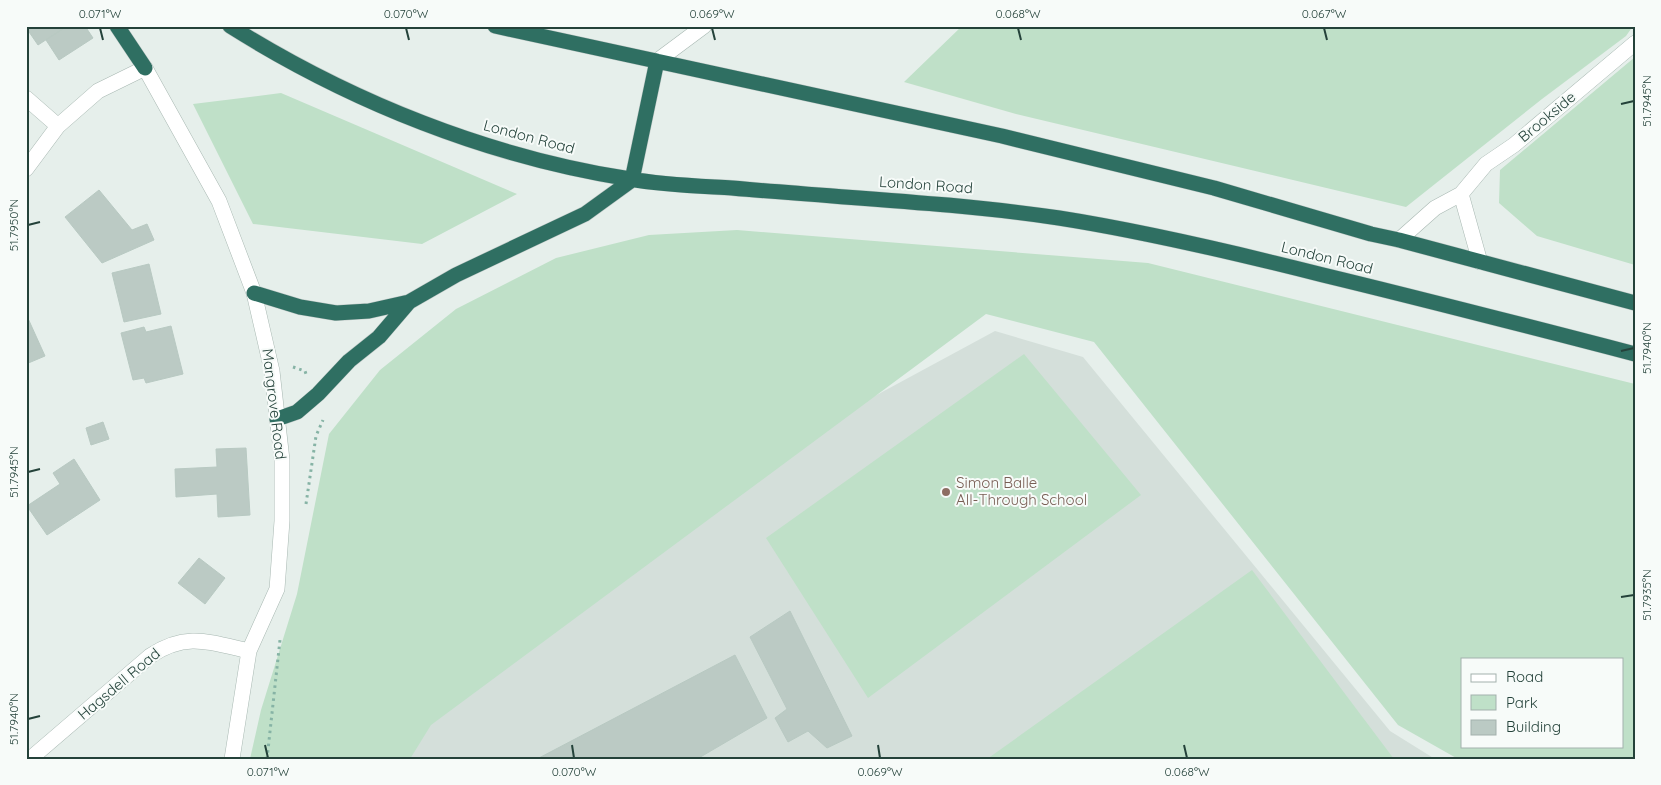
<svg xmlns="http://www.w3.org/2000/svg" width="1661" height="785" font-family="Quicksand,sans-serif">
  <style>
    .built { fill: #d4dfda }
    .green { fill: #bfe0c8; fill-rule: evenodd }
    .building { fill: #bbcac4; stroke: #b8c9c2 }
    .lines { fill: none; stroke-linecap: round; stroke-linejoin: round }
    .street-casing { stroke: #a8b8b2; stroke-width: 16 }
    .highway-casing { stroke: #c2cac8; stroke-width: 16 }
    .path { stroke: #86b3a5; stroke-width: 3; stroke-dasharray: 2.5 4; stroke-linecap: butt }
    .street { stroke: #fff; stroke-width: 15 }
    .highway { stroke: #2f6f62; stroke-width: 15 }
    .ticks { fill: none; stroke: #24423a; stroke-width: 2 }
    .education-dot { fill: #8d6e63; stroke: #f7fbf9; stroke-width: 2 }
    .labels { text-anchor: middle; stroke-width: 4; stroke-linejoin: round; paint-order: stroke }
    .street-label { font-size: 15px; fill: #24423a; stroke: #f7fbf9 }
    .education-label { font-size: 15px; fill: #785e54; stroke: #f7fbf9; text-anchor: start }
    .neatline { fill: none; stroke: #24423a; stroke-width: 2 }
    .ticks-label { font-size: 12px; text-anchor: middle; fill: #24423a }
  </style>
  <rect width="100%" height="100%" fill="#e6efeb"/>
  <path class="built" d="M995 331 1083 357 1390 731 1435 759H387L450 626Z"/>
  <path class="green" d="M962 26H1633L1626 36 1542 99 1406 207 1016 114 904 82Z
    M1635 57V265L1537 236 1499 203 1500 170Z
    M281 93 517 194 422 244 253 224 193 104Z
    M737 230 1148 263 1635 384V759H1458L1398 725 1094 342 986 314 431 725 410 759H250L261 710 297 594 329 434 380 370 456 309 556 258 649 235ZM1462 659H1622V746H1462Z
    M1024 354 1141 495 868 698 766 538Z
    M1252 570 1394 759H987Z"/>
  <path class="building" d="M30 26H67L38 45 27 29Z
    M67 26H85L93 38 59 60 46 40Z
    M99 190 132 230 147 224 154 240 102 263 65 217Z
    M149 264 161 314 124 322 112 273Z
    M26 314 45 356 26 364Z
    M171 326 183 374 146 383 144 378 133 380 121 333 144 327 146 332Z
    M103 422 109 439 91 445 86 428Z
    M246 448 250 515 218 517 217 494 176 497 175 469 217 467 216 449Z
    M74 459 100 500 47 535 27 506 60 484 53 473Z
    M199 558 225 578 205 604 178 583Z
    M790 611 852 736 827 748 808 731 788 742 775 718 787 709 750 637Z
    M735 655 767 718 697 759H537Z"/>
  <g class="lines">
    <defs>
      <path id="street" d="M657 61 704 26
        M26 98 58 126
        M26 169 58 126 98 91 145 68 219 201 254 293 272 371 282 460V521L277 589 249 651 232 759
        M1461 194 1486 164 1514 145 1635 43
        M1399 240 1435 208 1461 194 1480 262
        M30 759 150 656C186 632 209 642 249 651"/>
      <path id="highway" d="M117 26 145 68
        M230 26C351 102 489 157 630 179 663 185 698 186 732 188 841 198 951 202 1059 218 1148 232 1236 253 1323 275 1427 300 1531 327 1635 354
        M495 26 1002 136 1214 188 1371 234 1399 240 1635 303
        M254 293 300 307 336 313 369 311 409 302 456 275 585 214 632 180 657 61
        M277 419 297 412 318 394 349 361 379 337 409 302"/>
    </defs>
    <use href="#street" class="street-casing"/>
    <use href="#highway" class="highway-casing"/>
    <path class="path" d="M293 367 305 371 306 374
      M306 504 316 436 323 420
      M267 759 280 640"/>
    <use href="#street" class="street"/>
    <use href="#highway" class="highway"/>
  </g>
  <path class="ticks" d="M100 28 103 40M406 28 409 40M712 28 715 40M1018 28 1021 40M1324 28 1327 40M1621 104 1634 101M28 225 40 222M1621 351 1634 348M28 472 40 469M1621 597 1634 595M28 719 40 716M265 745 268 758M572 745 574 758M878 745 880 758M1184 745 1187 758"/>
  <circle class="education-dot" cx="946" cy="492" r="5"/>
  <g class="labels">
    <g class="street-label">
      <text transform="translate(1547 117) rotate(-40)" y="5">Brookside</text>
      <text transform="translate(529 137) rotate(15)" y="5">London Road</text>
      <text transform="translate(926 185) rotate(4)" y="5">London Road</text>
      <text transform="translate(1327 258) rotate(14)" y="5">London Road</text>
      <text transform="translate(274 404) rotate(83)" y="5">Mangrove Road</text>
      <text transform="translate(119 684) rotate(-40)" y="5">Hagsdell Road</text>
    </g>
    <g class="education-label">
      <text x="956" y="488">Simon Balle<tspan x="956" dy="17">All-Through School</tspan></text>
    </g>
  </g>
  <rect width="1661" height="785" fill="none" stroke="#f7fbf9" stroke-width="55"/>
  <rect x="1461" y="658" width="162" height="90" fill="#f7fbf9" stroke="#a3b1ad"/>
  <rect x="1471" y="674" width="25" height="8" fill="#ffffff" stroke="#a3b1ad"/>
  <text x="1506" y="682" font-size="15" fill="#24423a">Road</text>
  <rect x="1471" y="695" width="25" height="15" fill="#bfe0c8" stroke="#a3b1ad"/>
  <text x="1506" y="708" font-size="15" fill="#24423a">Park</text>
  <rect x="1471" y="720" width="25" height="15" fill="#bbcac4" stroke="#a3b1ad"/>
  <text x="1506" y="732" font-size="15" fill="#24423a">Building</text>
  <rect x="28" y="28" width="1606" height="730" class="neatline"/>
  <g class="ticks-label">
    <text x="100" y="18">0.071°W</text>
    <text x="406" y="18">0.070°W</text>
    <text x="712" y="18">0.069°W</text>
    <text x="1018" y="18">0.068°W</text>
    <text x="1324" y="18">0.067°W</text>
    <text transform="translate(1647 101) rotate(-90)" y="4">51.7945°N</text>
    <text transform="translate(14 225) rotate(-90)" y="4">51.7950°N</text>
    <text transform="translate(1647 348) rotate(-90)" y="4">51.7940°N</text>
    <text transform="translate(14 472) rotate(-90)" y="4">51.7945°N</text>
    <text transform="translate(1647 595) rotate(-90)" y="4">51.7935°N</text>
    <text transform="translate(14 719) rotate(-90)" y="4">51.7940°N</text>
    <text x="268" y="776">0.071°W</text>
    <text x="574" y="776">0.070°W</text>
    <text x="880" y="776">0.069°W</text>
    <text x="1187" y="776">0.068°W</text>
  </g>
</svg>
